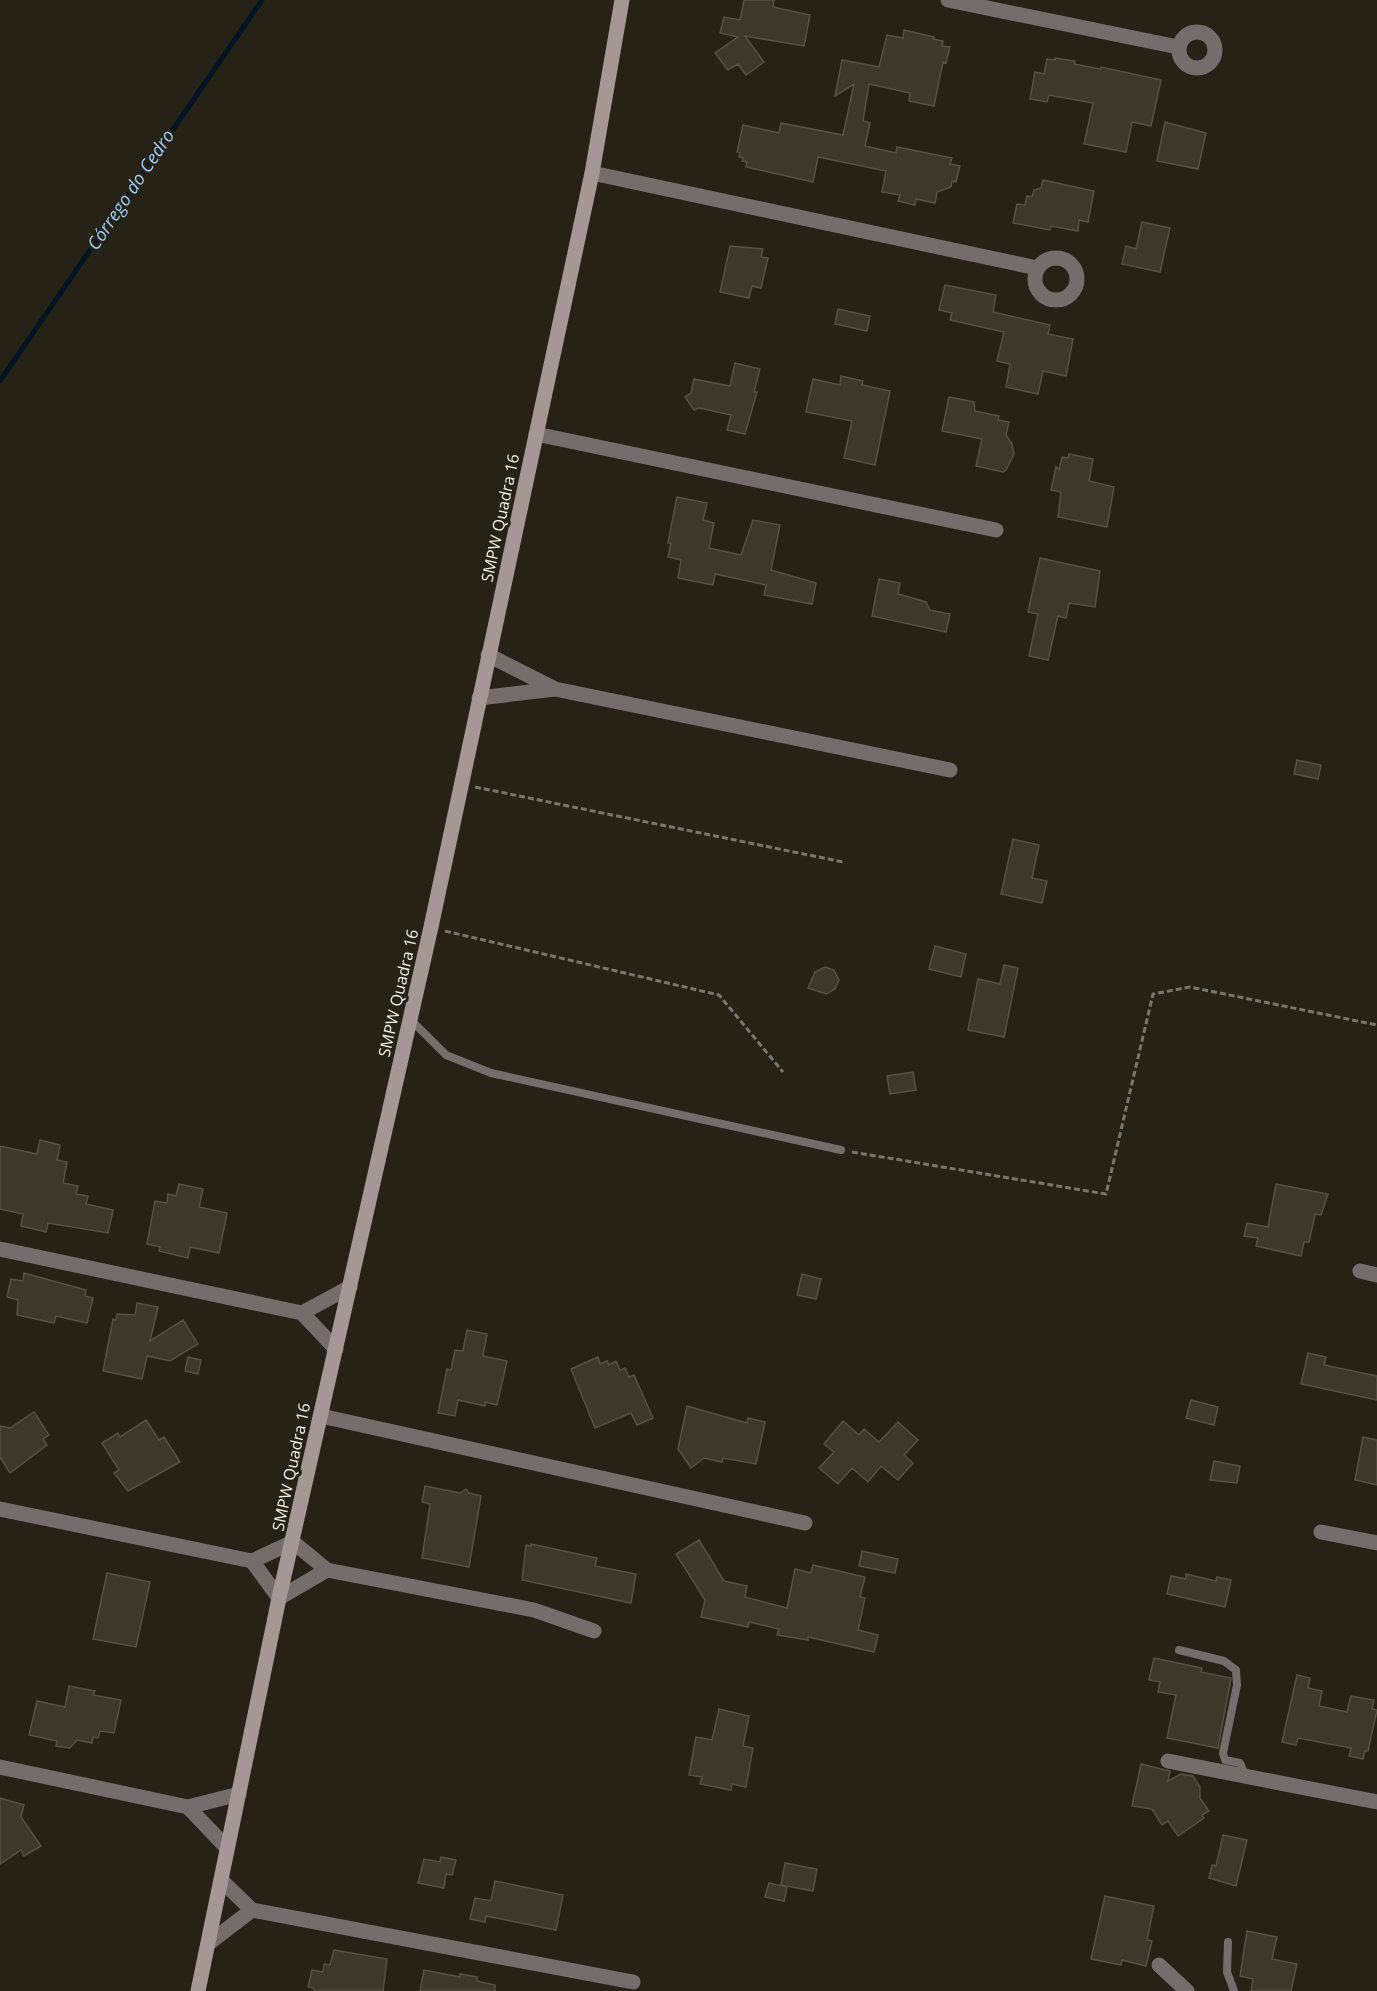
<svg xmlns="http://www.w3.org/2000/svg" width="1377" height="1991" font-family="'Open Sans',sans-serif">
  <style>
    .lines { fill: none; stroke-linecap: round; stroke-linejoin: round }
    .stream { stroke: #011424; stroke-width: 5 }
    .building { fill: #3c392b; stroke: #555243; stroke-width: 1.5 }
    .path { stroke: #78756a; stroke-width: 3; stroke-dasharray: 6 3; stroke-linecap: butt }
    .lane { stroke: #756d6c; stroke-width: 8 }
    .street { stroke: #756d6c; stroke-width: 15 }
    .secondary { stroke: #a49796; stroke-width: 15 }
    .labels { text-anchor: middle; stroke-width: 6; stroke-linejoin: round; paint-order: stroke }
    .street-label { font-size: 16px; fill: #f5f3ea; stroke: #262316 }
    .water-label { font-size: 18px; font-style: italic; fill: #9dd1fd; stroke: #262316 }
  </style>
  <rect width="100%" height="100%" fill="#262316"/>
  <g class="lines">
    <path class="stream" d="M0 381 262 0"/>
  </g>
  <path class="building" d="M744 0H774L773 7 810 15 804 46 745 36 764 62 746 75 738 64 728 70 715 53 738 37 720 33 724 17 740 20Z
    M904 30 934 37 933 39 943 41 942 46 950 47 946 63 943 62 934 106 909 101 910 93 869 84 863 121 870 123 865 146 896 153 897 147 952 158 950 164 960 166 956 182 952 181 951 187 937 192 935 203 916 199 915 205 898 201 900 195 882 192 886 171 818 157 813 182 746 167 747 162 742 161 743 158 739 157 740 153 737 152 743 125 779 133 781 123 843 135 854 84 835 96 842 60 879 67 887 35 903 38Z
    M1055 58 1075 61 1074 64 1100 69 1101 67 1161 80 1151 126 1132 122 1126 152 1084 144 1093 103 1049 95 1047 102 1030 99 1035 72 1044 74 1047 59 1055 60Z
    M1165 122 1206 133 1198 169 1157 161Z
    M1043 180 1094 191 1088 222 1079 220 1078 231 1051 226 1050 230 1013 223 1017 204 1025 205 1027 196 1032 197 1034 190 1041 188Z
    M1142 222 1170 228 1160 272 1122 264 1126 246 1136 249Z
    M730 246 763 249 761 257 768 258 761 288 752 286 749 298 720 292Z
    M945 285 996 295 993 312 1050 325 1048 334 1073 339 1066 376 1043 371 1038 394 1006 387 1010 364 997 361 1004 332 950 320 952 313 939 310Z
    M838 309 870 316 867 331 835 324Z
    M735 363 760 369 754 392H757L745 434 727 430 731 415 699 408 694 410 685 397 691 393 694 379 730 386Z
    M841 376 863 381 862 385 890 391 875 465 844 458 852 421 806 412 813 379 840 385Z
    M949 397 974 402 975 411 999 416 998 420 1009 422 1006 435 1012 444 1014 454 1006 470 1003 472 976 466 982 439 942 431Z
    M1069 454 1093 459 1089 481 1114 487 1107 527 1058 517 1061 492 1051 490 1056 467 1059 470 1062 457 1068 458Z
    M677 497 707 503 703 520 714 523 709 548 741 555 753 520 780 525 771 570 816 583 812 604 764 595 766 585 715 574 713 585 678 578 681 560 668 557 671 543H668Z
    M1040 558 1100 571 1095 607 1069 603 1066 618 1058 616 1048 660 1029 656 1038 614 1028 612Z
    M879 579 900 583 898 594 926 602 930 610 950 614 946 632 872 616Z
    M1297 760 1321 765 1318 779 1294 774Z
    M1013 839 1039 845 1032 878 1047 881 1042 903 1001 894Z
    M935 946 966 954 961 977 929 969Z
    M1004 965 1018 968 1004 1037 968 1030 978 979 1000 984Z
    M825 967 834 970 839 980 835 989 826 994 808 988 815 972Z
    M913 1072 916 1090 890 1094 887 1076Z
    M40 1140 60 1145 57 1160 67 1162 63 1183 78 1186 76 1194 88 1196 86 1204 113 1210 108 1233 48 1223 46 1232 21 1226 23 1214 0 1209V1146L37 1154Z
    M179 1184 203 1189 199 1207 227 1213 219 1253 190 1247 188 1258 159 1251 160 1247 147 1244 155 1201 167 1203 168 1194 176 1196Z
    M1276 1184 1328 1194 1321 1215 1315 1214 1309 1242H1304L1301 1256 1256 1246 1258 1238 1244 1236 1247 1223 1268 1227Z
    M24 1273 86 1290 85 1296 93 1298 87 1323 56 1316 54 1323 17 1315 18 1300 7 1297 11 1279 23 1281Z
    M802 1274 821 1279 816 1299 797 1295Z
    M137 1303 158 1307 150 1341 183 1320 198 1344 170 1361 147 1356 142 1379 103 1371 113 1319 116 1320 117 1314 135 1315Z
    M467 1330 487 1334 483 1356 507 1361 497 1405 485 1402V1406L458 1400 455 1416 438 1413 447 1369 451 1370 455 1350 463 1351Z
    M1308 1353 1326 1357 1324 1365 1377 1376V1400L1301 1384Z
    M188 1357 201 1360 198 1374 185 1371Z
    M598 1357 600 1364 607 1361 609 1365 616 1361 620 1370 625 1368 629 1377 634 1375 653 1418 637 1425 631 1413 595 1428 571 1369Z
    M1191 1400 1218 1407 1214 1425 1186 1418Z
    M687 1406 747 1423 748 1418 765 1422 756 1464 723 1458 722 1462 704 1458 691 1468 678 1449Z
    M34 1412 49 1435 43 1439 47 1445 10 1473 0 1457V1426L10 1428Z
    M146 1420 159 1440 164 1437 180 1462 128 1491 114 1473 119 1470 102 1443 118 1433 120 1437Z
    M843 1421 859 1435 864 1429 879 1442 898 1422 918 1440 904 1455 913 1463 898 1480 881 1466 868 1482 852 1468 838 1484 819 1468 834 1452 824 1444Z
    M1363 1437 1377 1440V1485L1355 1480Z
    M1214 1461 1240 1466 1237 1483 1210 1480Z
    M425 1486 460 1493 466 1489 469 1493 481 1496 469 1567 422 1558 430 1504 422 1502Z
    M699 1540 724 1581 747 1586 745 1597 787 1608 795 1569 811 1573 813 1565 865 1577 860 1597 865 1598 858 1630 878 1635 874 1652 808 1637V1640L777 1635 779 1629 749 1622 748 1627 701 1617 705 1600 676 1554Z
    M531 1544 597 1558 595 1566 636 1574 631 1603 522 1580 526 1545 531 1546Z
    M862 1551 898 1559 895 1573 859 1566Z
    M107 1573 150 1582 136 1647 93 1639Z
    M1186 1574 1216 1581 1217 1577 1231 1580 1225 1607 1167 1594 1171 1576 1186 1579Z
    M1154 1658 1202 1668 1201 1672 1231 1678 1218 1748 1167 1738 1176 1695 1158 1692 1160 1682 1149 1680Z
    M1297 1675 1310 1678 1308 1688 1322 1691 1319 1706 1347 1712 1351 1696 1374 1700 1372 1709 1377 1710 1368 1751H1365L1363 1759 1349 1756 1351 1748 1298 1738 1296 1745 1282 1742Z
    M69 1686 95 1691 93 1695 121 1700 114 1733 100 1731 98 1738 93 1737 92 1743 77 1740 70 1748 56 1746 57 1741 29 1735 37 1701 65 1707Z
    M719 1709 749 1716 743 1746 753 1748 746 1787 732 1784 731 1790 700 1784 702 1777 689 1775 696 1737 712 1740Z
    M1141 1764 1170 1771 1168 1781 1181 1774 1193 1776 1200 1787V1798L1209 1811 1202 1815 1204 1818 1178 1836 1168 1821 1162 1825 1152 1809 1132 1806Z
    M0 1798 24 1805 21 1817 41 1846 24 1856 21 1850 0 1864Z
    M1223 1835 1247 1840 1236 1886 1209 1878 1212 1865 1216 1866Z
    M441 1857 456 1860 452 1875 446 1874 444 1888 418 1883 424 1859 440 1862Z
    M785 1863 817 1869 813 1891 781 1885Z
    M495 1881 563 1895 556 1930 486 1916 485 1922 470 1919 475 1898 491 1901Z
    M769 1883 787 1887 784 1901 765 1897Z
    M1105 1896 1154 1906 1147 1940 1152 1941 1146 1966 1122 1960 1121 1965 1091 1959Z
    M1247 1931 1277 1937 1272 1959 1297 1964 1291 1991H1251L1253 1979 1240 1976Z
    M334 1950 387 1959 383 1991H314V1988L308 1987 312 1970 323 1972 324 1964 330 1965Z
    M424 1970 460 1977V1974L477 1977V1981L495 1985V1991H420Z"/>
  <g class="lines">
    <path class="path" d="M475 787 843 862
      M445 931 719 995 783 1072
      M852 1152 1106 1194 1153 994 1190 987 1377 1025"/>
    <path class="lane" d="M410 1019 446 1055 491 1073 841 1150
      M1179 1650 1224 1661 1236 1670 1237 1685 1223 1753 1225 1760 1240 1763 1245 1775
      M1228 1942 1227 1972 1234 1991"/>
    <path class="street" d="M948 0 1178 47
      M1179 50a18 18 0 1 1 36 0a18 18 0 1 1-36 0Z
      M592 173 1037 268
      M1035 279a21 21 0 1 1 42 0a21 21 0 1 1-42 0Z
      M536 434 996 530
      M488 655 555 689 950 770
      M479 698 555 689
      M0 1249 302 1313 336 1349
      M1360 1271 1377 1275
      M302 1313 350 1287
      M321 1416 805 1523
      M0 1509 252 1561 293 1542 327 1570 534 1610 594 1631
      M1321 1532 1377 1543
      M252 1561 279 1598 327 1570
      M1168 1761 1377 1802
      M0 1767 188 1807 239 1794
      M188 1807 227 1848
      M221 1880 252 1910 633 1982
      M209 1943 252 1910
      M1159 1965 1187 1991"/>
    <path class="secondary" d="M198 1991 279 1598 431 927 592 173 622 0"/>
  </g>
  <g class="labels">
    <g class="street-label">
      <text transform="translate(500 518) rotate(-78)" y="6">SMPW Quadra 16</text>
      <text transform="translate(398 993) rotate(-77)" y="6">SMPW Quadra 16</text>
      <text transform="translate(291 1467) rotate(-78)" y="6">SMPW Quadra 16</text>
    </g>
    <g class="water-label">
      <text transform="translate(131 190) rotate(-56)" y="6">Córrego do Cedro</text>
    </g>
  </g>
</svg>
